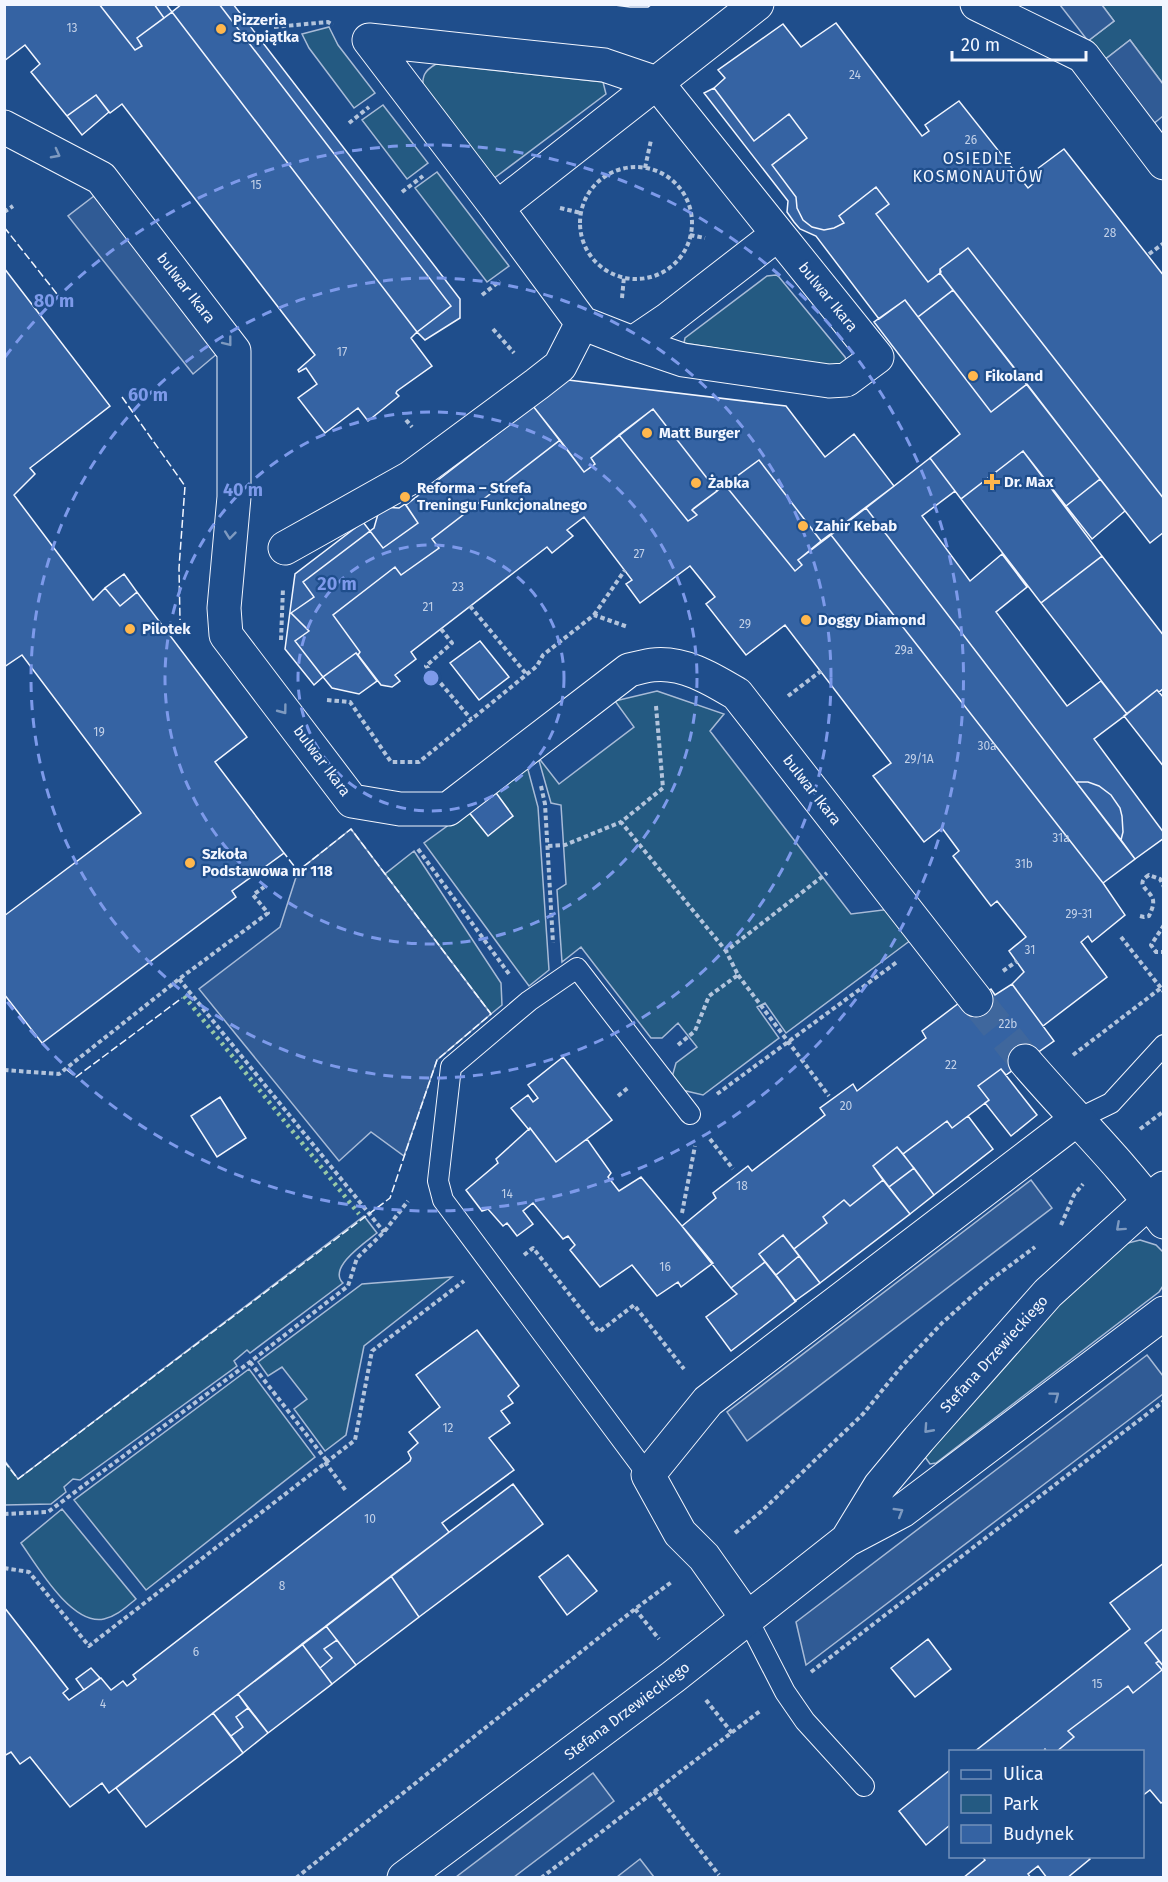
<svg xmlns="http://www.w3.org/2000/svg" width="1168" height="1882" font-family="'Fira Sans',sans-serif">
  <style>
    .green { fill: #245a82; stroke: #a8bbd7; stroke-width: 1.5 }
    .parking { fill: #305b95; stroke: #a8bbd7; stroke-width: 1.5 }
    .building { fill: #3563a3; stroke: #f2f6ff; stroke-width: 1.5 }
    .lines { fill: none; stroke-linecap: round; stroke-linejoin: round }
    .street-tunnel { stroke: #3f679d; stroke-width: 33; stroke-dasharray: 33 16; stroke-linecap: butt }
    .lane-casing { stroke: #f2f6ff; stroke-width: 22 }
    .street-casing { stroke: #f2f6ff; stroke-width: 35 }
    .path { stroke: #b3c4dc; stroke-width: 4; stroke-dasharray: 4.5 3; stroke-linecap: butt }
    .lane { stroke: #1f4e8c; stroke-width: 20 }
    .street { stroke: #1f4e8c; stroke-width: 33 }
    .hedge { stroke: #97c8a6; stroke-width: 4.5; stroke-dasharray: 3 4.5; stroke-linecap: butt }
    .fence { stroke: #f2f6ff; stroke-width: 1.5; stroke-dasharray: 8 3; stroke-linecap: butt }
    .oneway { stroke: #7e9ac0 }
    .ring { fill: none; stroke: #7d9aea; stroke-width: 3; stroke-dasharray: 10 8 }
    .poi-dot { fill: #ffb74d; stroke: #1f4e8c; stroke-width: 2 }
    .labels { text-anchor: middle; stroke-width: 4.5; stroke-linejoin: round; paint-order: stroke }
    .number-label { font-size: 12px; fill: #c3d1e8 }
    .poi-label { font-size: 15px; font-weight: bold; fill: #f2f6ff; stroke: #1f4e8c; text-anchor: start }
    .street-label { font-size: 15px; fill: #f2f6ff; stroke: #1f4e8c }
    .neighbourhood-label { font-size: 16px; letter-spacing: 1.5px; fill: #f2f6ff; stroke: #1f4e8c }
    .centre { fill: #7d9aea; stroke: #1f4e8c; stroke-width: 3 }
    .ring-label { font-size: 18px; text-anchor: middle; font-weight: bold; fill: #7d9aea; stroke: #1f4e8c; stroke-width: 4.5; stroke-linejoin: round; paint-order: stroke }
  </style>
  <rect width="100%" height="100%" fill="#1f4e8c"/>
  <path class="green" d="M1102 5H1163V84L1130 40 1103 61 1088 41 1114 21Z
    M329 27 338 45 375 93 354 108 309 48 302 34Z
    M436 64 603 82 606 94 493 179 423 89C422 76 424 71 436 64Z
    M383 105 428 163 407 179 362 120Z
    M437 172 509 266 487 282 415 188Z
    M776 275 779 277 845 357 847 362 839 368 684 343 685 338 767 276Z
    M657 691 724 714 710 731 851 914 891 909 915 937 786 1033 765 1003 757 1007 779 1038 703 1095 682 1090 672 1077 676 1063 697 1047 678 1023 662 1038H651L581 947 562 962 557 890 566 884 561 805 551 803 538 757 559 784 634 727 615 701Z
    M527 766 538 807 549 970 529 986 424 843 468 811 488 835 494 790Z
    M414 851 501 983 502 1005 491 1014 385 874Z
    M364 1216 377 1233C366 1242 327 1268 343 1283L250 1353 247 1350 234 1361 237 1366 80 1480 73 1479 64 1487 66 1492 51 1504 5 1505V1461L18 1479Z
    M1140 1240 1156 1245 1164 1253 1163 1286 1159 1292 936 1463 930 1464 925 1457 1074 1286 1120 1245Z
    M452 1277 364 1346 346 1435 325 1451 294 1409 307 1399 282 1367 268 1376 258 1362 362 1284Z
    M249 1369 315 1457 146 1590 74 1500Z
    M62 1509 136 1599C126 1607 117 1616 104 1619 72 1626 37 1566 21 1543Z"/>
  <path class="parking" d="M1060 5H1102L1114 21 1088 41Z
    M1130 40 1163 84V116L1152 125 1103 61Z
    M94 196 218 353 193 374 68 216Z
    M351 829 491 1014 437 1060 404 1156 371 1132 339 1161 199 989 280 927 298 871Z
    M1031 1180 1052 1208 747 1441 727 1412Z
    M1147 1355 1163 1376V1394L806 1665 796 1622Z
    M593 1773 614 1801 514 1877H456Z
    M640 1859 654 1877H617Z"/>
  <path class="building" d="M4 4H99L135 50 142 46 137 38 172 12 417 332 411 338 432 366 397 391 396 393 399 396 368 421 358 408 325 433 298 398 317 384 306 368 299 372 298 370 315 355 122 104 110 113 96 95 67 116 31 72 40 64 25 45 4 61Z
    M99 4H154L164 18 137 38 142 46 135 50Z
    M154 4H166L172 12 164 18Z
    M182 4H219L451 306 417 332 172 12Z
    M219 4H233L460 299V318L425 340 417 332 451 306Z
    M607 4H652L648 7H630Z
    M836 23 922 136 929 131 925 125 959 101 1028 188 1035 182 1029 175 1064 149 1164 276V499L968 248 940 269 941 272 928 282 876 214 889 204 876 187 839 216 844 223 834 228 824 230 812 227 803 220 797 208 796 197 772 165 807 138 789 114 754 141 714 88 725 78 718 70 783 24 801 47Z
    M714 88 754 141 789 114 807 138 772 165 796 197 797 208 803 220 812 227 824 230 834 228 844 223 839 216 876 187 889 204 876 214 928 282 940 273 953 290 918 317 905 300 879 319 816 236 800 229 794 222 787 212 788 201 704 93Z
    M96 95 109 112 82 135 67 116Z
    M968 248 1164 499V532L1150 543 940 273V269Z
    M4 268 110 406 30 468 35 474 14 495 93 600 105 588 120 606 137 592 247 737 215 762 284 853 232 891 236 897 42 1043 4 994V916L141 813 22 655 4 667Z
    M953 290 1027 384 991 412 918 317Z
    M905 300 991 412 1027 384 1100 479 1066 506 1023 451 961 499 930 458 960 434 874 322Z
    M568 380 786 406 825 457 854 434 894 486 821 541 759 460 717 491 653 409 591 458 595 464 584 472 533 406Z
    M533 406 560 440 432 539 439 548 401 575 395 567 333 615 360 652 358 655 356 653 323 677 295 641 309 631 291 613 314 597 303 582 370 531 383 548 418 523 406 505Z
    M653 409 717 491 692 510 697 515 688 521 619 435Z
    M619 435 688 521 697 515 692 510 694 508 725 485 795 571 802 565 798 560 831 535 1103 883 1125 915 1092 942 1088 936 1081 942 1107 977 1043 1026 1012 984 1024 972 1009 951 1026 937 997 901 991 906 953 856 959 851 942 828 924 842 873 776 891 763 785 625 746 655 706 604 715 597 690 566 640 603 626 584 632 580 584 517 567 530 573 536 552 553 547 547 411 652 416 659 395 675 400 681 392 687 381 685 358 655 360 652 333 615 395 567 401 575 439 548 432 539 560 440 584 472 595 464 591 458Z
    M1023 451 1102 556 1041 603 961 499Z
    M930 458 955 491 922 516 970 581 1002 554 1027 587 996 612 1067 706 1101 681 1127 714 1094 739 1164 833V838L1135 859 1121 840 1123 832 1122 816 1120 808 1111 795 1099 786 1088 782H1076L866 508Z
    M759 460 821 541 798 560 802 565 795 571 725 485Z
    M1100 479 1125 511 1092 539 1066 506Z
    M405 504 418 523 383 548 370 531 374 528 380 507 399 508Z
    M866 508 1135 859 1103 883 831 535Z
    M363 522 370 531 303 582 314 597 291 613 309 631 295 641 323 677 314 685 285 649 295 574Z
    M1102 556 1164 636V688L1159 692 1157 690 1127 714 1041 603Z
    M124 574 137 592 120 606 105 588Z
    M480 641 509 677 479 700 450 663Z
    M356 653 377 681 359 694 332 688 323 677Z
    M1157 690 1164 698V767L1124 716Z
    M1076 782H1088L1099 786 1111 795 1120 808 1122 816 1123 832 1121 840Z
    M494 790 513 816 488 836 468 811Z
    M1012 984 1054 1041 1006 1075 1001 1069 978 1086 989 1100 952 1128 947 1121 903 1154 897 1147 873 1166 883 1180 850 1206 844 1200 823 1217 827 1223 794 1249 783 1235 759 1254 765 1262 731 1288 682 1226 716 1198 713 1193 748 1166 752 1171 825 1115 820 1108 853 1084 857 1091 926 1038 922 1031 959 1003 964 1009 991 989 995 995Z
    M563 1057 612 1120 556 1162 530 1128 529 1130 511 1108 528 1095 533 1102 538 1098 528 1085Z
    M1001 1069 1037 1115 1011 1136 985 1103 989 1100 978 1086Z
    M220 1097 246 1138 217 1157 191 1116Z
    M968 1116 993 1149 934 1195 903 1154 947 1121 952 1128Z
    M530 1128 556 1162 587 1139 611 1173 608 1177 619 1191 641 1177 713 1263 681 1287 678 1282 657 1296 632 1265 600 1287 570 1250 575 1245 568 1236 563 1239 533 1203 523 1211 533 1224 517 1236 507 1223 503 1226 488 1209 482 1211 466 1190 498 1163 496 1159Z
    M897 1147 914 1168 889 1187 873 1166Z
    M914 1168 934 1195 910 1214 889 1187Z
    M883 1180 910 1214 820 1283 794 1249 827 1223 823 1217 844 1200 850 1206Z
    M783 1235 799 1256 776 1275 759 1254Z
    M799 1256 820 1283 795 1301 776 1275Z
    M765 1262 796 1301 731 1351 706 1317 737 1294 731 1288Z
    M477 1330 519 1386 508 1396 513 1403 501 1411 510 1423 489 1438 514 1470 442 1523 449 1532 109 1793 102 1783 70 1807 30 1757 20 1764 11 1752 4 1756V1607L68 1689 63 1693 69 1700 101 1678 111 1690 123 1681 127 1686 136 1679 133 1675 410 1461 411 1458 408 1452 418 1443 409 1432 440 1407 416 1375Z
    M513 1484 543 1524 419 1617 391 1576Z
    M568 1555 597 1591 567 1615 539 1577Z
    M1164 1563V1628L1145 1643 1159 1661 1156 1663 1162 1670 1133 1693 1128 1686 1068 1731 1074 1737 1056 1752H1047L1045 1749 1043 1752H974L1130 1629 1110 1603Z
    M391 1576 419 1617 356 1665 326 1626Z
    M326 1626 337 1640 324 1649 332 1658 320 1668 302 1644Z
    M1164 1628V1667L1145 1643Z
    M928 1639 951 1669 915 1697 891 1668Z
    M337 1640 356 1665 332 1684 320 1668 332 1658 324 1649Z
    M302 1644 332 1684 268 1733 238 1694Z
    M1159 1661 1164 1667V1801L1161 1803 1150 1790 1142 1796V1752H1056L1074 1737 1068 1731 1128 1686 1133 1693 1162 1670 1156 1663Z
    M91 1668 100 1678 84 1690 76 1679Z
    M238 1694 248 1708 236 1717 243 1727 231 1736 213 1713Z
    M248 1708 268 1733 243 1753 231 1736 243 1727 236 1717Z
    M213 1713 243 1753 146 1827 116 1788Z
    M950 1770V1825L926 1845 899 1811Z
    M982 1856H1088L1090 1859 1067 1878H1047L1038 1866 1028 1874 1031 1878H963L985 1860Z"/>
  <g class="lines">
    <path class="street-tunnel" d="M976 1000 1025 1061"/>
    <defs>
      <path id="lane" d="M1076 1120 1111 1103 1164 1045
        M648 1475 443 1200 438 1181 451 1067 529 1001 577 968 690 1114
        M747 1618 785 1692 805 1721 864 1786"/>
      <path id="street" d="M977 4 1083 56 1164 163
        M369 40 604 65 657 83 778 234 667 320 633 343 582 323 497 208 757 4
        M369 40 497 208
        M4 127 101 178 234 351V497L224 608 226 635 352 801 400 809H448L629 670C637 668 645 666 652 665 683 661 712 679 737 694L976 1000
        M633 343 683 360 829 381 846 380 877 357 778 234
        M285 548 410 478 537 384 560 366 582 323
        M1025 1061C1071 1115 1123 1164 1164 1222
        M847 1540 880 1486 919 1439 1048 1293 1164 1188
        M747 1618 704 1557 680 1533 648 1475 708 1401 1076 1120
        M404 1878 673 1677 847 1540 902 1511 1164 1313"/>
    </defs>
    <use href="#lane" class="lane-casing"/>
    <use href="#street" class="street-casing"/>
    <path class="path" d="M274 27 328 22 333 25
      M349 123 369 107
      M580 223a56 56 0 1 1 112 0a56 56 0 1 1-112 0Z
      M645 168 651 140
      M402 192 423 176
      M560 208 581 213
      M4 212 13 206
      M690 235 705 238
      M1149 254 1164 243
      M482 295 500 281
      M622 298 624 277
      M493 329 514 353
      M406 420 412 427
      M470 606 527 675
      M594 615 625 570
      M441 629 452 643 426 666 471 719
      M281 640 283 588
      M788 696 821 671
      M327 700 350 702 391 762H419L537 666 543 655 594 615 628 627
      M656 706 663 788 621 822 726 951
      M541 786 545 804 553 943
      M548 846 565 845 621 822
      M418 849 509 974
      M1140 916 1144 917 1149 916C1151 911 1154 906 1153 900 1151 890 1133 885 1149 875L1160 879 1164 887
      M1164 925 1151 945 1156 952H1164
      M1121 937 1164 992
      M1003 971 1017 961
      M738 975 829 1096
      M179 979 384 1232
      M678 1045 695 1031 709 996 738 975 726 951 827 873
      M1073 1055 1161 988
      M4 1070 59 1074 179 979 268 913 253 895 264 887
      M717 1094 897 962
      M618 1096 629 1087
      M1140 1129 1164 1111
      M710 1139 733 1169
      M682 1213 695 1146
      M1061 1225 1074 1195 1083 1184
      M524 1255 533 1248 599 1332 634 1305 684 1369
      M250 1362 327 1461
      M325 1462 346 1491
      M4 1514 48 1512 250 1362 348 1286 357 1258 384 1232 408 1201
      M735 1533 763 1510 863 1414 902 1366 942 1323 989 1281 1035 1247
      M4 1568 29 1572 89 1646 355 1440 372 1351 464 1281
      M635 1609 659 1639
      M811 1672 1164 1401
      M706 1700 732 1733
      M654 1791 719 1875
      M296 1878 635 1609 673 1581
      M541 1878 760 1711"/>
    <use href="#lane" class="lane"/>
    <use href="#street" class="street"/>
    <path class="hedge" d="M184 996 359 1214"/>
    <path class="fence" d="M4 227 57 294 36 309
      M122 397 185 486 179 568 180 620
      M67 1070 76 1077 182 998
      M4 1461 18 1479 390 1198 437 1060 491 1014 351 829 298 871 284 853"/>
  </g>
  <defs><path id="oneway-chevron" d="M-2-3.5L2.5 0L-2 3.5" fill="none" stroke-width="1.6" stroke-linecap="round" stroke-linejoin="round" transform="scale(1.5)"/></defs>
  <g class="oneway">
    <use href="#oneway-chevron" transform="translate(56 154) rotate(28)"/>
    <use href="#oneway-chevron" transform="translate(228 342) rotate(52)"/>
    <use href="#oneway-chevron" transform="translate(230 535) rotate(96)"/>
    <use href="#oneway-chevron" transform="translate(283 710) rotate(53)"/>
    <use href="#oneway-chevron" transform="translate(1120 1227) rotate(138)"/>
    <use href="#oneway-chevron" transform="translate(1055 1396) rotate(-37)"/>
    <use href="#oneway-chevron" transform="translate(928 1429) rotate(132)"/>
    <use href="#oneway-chevron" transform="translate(899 1512) rotate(-31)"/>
  </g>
  <g class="ring">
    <circle cx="431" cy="678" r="133"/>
    <circle cx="431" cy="678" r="266"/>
    <circle cx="431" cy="678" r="400"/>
    <path d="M5 357A533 533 0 1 1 5 999"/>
  </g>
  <g class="poi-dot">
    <circle cx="221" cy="29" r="6"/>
    <circle cx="973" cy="376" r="6"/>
    <circle cx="647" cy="433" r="6"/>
    <path d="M989 473h6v6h6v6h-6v6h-6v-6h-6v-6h6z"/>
    <circle cx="696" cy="483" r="6"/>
    <circle cx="405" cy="497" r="6"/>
    <circle cx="803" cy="526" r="6"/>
    <circle cx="806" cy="620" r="6"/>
    <circle cx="130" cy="629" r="6"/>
    <circle cx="190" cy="863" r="6"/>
  </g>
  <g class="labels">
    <g class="number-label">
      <text x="72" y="32">13</text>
      <text x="855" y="79">24</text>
      <text x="971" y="144">26</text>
      <text x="256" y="189">15</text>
      <text x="1110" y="237">28</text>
      <text x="342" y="356">17</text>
      <text x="639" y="558">27</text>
      <text x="458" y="591">23</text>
      <text x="428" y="611">21</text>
      <text x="745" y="628">29</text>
      <text x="904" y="654">29a</text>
      <text x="99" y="736">19</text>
      <text x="987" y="750">30a</text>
      <text x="919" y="763">29/1A</text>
      <text x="1061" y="842">31a</text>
      <text x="1024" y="868">31b</text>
      <text x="1079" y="918">29-31</text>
      <text x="1030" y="954">31</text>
      <text x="1008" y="1028">22b</text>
      <text x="951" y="1069">22</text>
      <text x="846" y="1110">20</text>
      <text x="742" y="1190">18</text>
      <text x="507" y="1198">14</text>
      <text x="665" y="1271">16</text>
      <text x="448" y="1432">12</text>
      <text x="370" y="1523">10</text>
      <text x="282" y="1590">8</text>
      <text x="196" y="1656">6</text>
      <text x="1097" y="1688">15</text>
      <text x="103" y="1708">4</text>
    </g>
    <g class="poi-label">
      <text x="233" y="25">Pizzeria<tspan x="233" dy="17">Stopiątka</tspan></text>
      <text x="985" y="381">Fikoland</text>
      <text x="659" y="438">Matt Burger</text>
      <text x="1004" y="487">Dr. Max</text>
      <text x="708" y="488">Żabka</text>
      <text x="417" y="493">Reforma – Strefa<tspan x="417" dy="17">Treningu Funkcjonalnego</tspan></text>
      <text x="815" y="531">Zahir Kebab</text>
      <text x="818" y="625">Doggy Diamond</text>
      <text x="142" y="634">Pilotek</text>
      <text x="202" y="859">Szkoła<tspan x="202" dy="17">Podstawowa nr 118</tspan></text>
    </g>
    <g class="street-label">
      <text transform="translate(186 288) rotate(52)" y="5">bulwar Ikara</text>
      <text transform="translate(828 297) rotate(51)" y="5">bulwar Ikara</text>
      <text transform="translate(322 761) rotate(53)" y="5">bulwar Ikara</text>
      <text transform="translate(812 790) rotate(52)" y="5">bulwar Ikara</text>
      <text transform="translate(994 1354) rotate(-48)" y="5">Stefana Drzewieckiego</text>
      <text transform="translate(627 1711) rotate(-37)" y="5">Stefana Drzewieckiego</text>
    </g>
    <g class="neighbourhood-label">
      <text x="978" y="164">OSIEDLE<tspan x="978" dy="18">KOSMONAUTÓW</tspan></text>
    </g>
  </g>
  <circle cx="431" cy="678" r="9" class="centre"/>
  <g class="ring-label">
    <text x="54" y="307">80 m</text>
    <text x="148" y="401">60 m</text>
    <text x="243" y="496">40 m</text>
    <text x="337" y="590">20 m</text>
  </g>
  <rect width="1168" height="1882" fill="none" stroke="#f2f6ff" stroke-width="12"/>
  <rect x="949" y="1750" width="195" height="108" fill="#1f4e8c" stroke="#7391ba" stroke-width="1.5"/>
  <rect x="961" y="1770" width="30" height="9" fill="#1f4e8c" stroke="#7391ba" stroke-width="1.5"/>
  <text x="1003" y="1780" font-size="18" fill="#f2f6ff">Ulica</text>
  <rect x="961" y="1795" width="30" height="18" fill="#245a82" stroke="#7391ba" stroke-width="1.5"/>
  <text x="1003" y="1810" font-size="18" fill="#f2f6ff">Park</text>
  <rect x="961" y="1825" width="30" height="18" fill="#3563a3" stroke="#7391ba" stroke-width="1.5"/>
  <text x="1003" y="1840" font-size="18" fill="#f2f6ff">Budynek</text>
  <path d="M952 51v9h134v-9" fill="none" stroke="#f2f6ff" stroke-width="3"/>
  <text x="961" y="51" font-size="18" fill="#f2f6ff" stroke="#1f4e8c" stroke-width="4.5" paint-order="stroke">20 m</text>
</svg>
